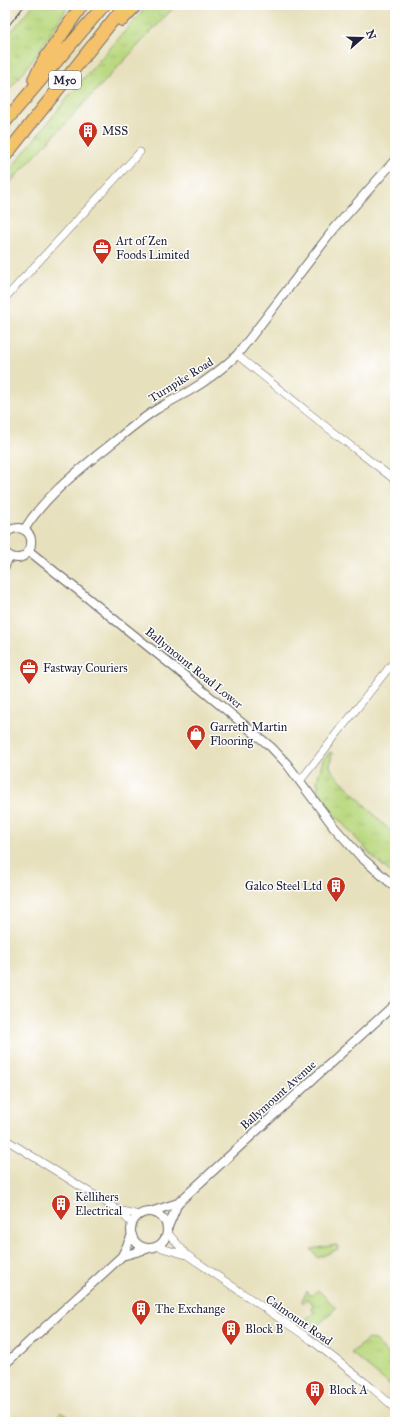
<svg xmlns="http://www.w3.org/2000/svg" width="400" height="1427" font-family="'IM FELL Great Primer',serif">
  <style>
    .grass { fill: url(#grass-tufts); stroke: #6e7d5d }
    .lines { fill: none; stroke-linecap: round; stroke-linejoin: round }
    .minor-casing { stroke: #676468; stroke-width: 8 }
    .tertiary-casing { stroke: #676468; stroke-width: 10 }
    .motorway-casing { stroke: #676468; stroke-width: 14 }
    .minor { stroke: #fff; stroke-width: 7 }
    .tertiary { stroke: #fff; stroke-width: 8 }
    .motorway { stroke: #f5c16b; stroke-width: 12 }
    .tram { stroke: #22223b; stroke-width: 1 }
    .labels { text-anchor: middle; stroke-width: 3; stroke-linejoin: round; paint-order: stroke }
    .shield { fill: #fff; stroke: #646476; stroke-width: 1 }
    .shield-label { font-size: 11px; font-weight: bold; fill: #22223b }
    .poi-label { font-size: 12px; fill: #22223b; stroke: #fff; text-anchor: start }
    .street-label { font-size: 12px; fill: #22223b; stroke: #fff }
  </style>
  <defs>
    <pattern id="grass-tufts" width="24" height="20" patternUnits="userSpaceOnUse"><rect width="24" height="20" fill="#b9d87f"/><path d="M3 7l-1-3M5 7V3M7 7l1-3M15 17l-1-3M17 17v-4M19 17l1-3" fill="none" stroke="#9fb96f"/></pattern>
  </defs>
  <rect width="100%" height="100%" fill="#fff"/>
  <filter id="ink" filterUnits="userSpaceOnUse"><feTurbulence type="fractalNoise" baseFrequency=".025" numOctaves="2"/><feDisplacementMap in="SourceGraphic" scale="8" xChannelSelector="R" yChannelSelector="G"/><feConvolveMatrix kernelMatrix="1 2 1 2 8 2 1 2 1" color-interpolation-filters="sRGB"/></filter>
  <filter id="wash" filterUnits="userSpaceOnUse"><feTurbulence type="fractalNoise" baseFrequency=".012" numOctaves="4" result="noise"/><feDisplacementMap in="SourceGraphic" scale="16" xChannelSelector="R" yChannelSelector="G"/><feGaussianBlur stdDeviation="0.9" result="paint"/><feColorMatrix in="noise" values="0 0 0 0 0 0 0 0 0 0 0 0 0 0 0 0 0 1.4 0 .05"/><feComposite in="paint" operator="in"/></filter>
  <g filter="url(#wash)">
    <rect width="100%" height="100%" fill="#e7e0bc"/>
    <path class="grass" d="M33 5H69L33 60 5 95V40Z
      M148 5H176L5 188V176L82 80Z
      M330 752 332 753 330 766 332 771 395 836V877L372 856 333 813 318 791 317 779 319 776 318 774 320 771 323 760Z
      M337 1245 338 1249 318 1258 311 1249Z
      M318 1290 336 1308 316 1327 305 1319 315 1312 311 1309 314 1305 307 1299 303 1303 302 1300 307 1291 311 1296Z
      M368 1339 375 1340 395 1362V1389L351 1353Z
      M62 1411 74 1422H55L53 1420Z"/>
  </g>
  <g filter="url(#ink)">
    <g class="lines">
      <defs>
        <path id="minor" d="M5 298 140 152
          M237 355 329 429 395 480
          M300 781 395 660
          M5 1139 118 1210 132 1224
          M118 1210 139 1215
          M168 1233 187 1255 311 1340 371 1387 395 1408
          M158 1247 186 1255"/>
        <path id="tertiary" d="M24 530C43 499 73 475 101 452 119 438 136 423 154 411 166 403 179 397 191 390 208 380 223 368 237 355L334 229 395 160
          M5 534C9 530 13 528 19 528 44 533 26 573 5 552
          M29 551 185 676 271 747 287 764 334 827 361 857 395 887
          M5 566 9 556
          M131 1230a18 18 0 1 1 36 0a18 18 0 1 1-36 0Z
          M150 1212 178 1203
          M168 1227 178 1203 395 1004
          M122 1256 147 1249
          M5 1364 122 1256 132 1235"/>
        <path id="motorway" d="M122 20 136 5
          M34 79 45 59 82 5
          M5 122 104 5
          M5 156 125 5"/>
      </defs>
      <use href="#minor" class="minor-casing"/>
      <use href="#tertiary" class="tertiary-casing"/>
      <use href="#motorway" class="motorway-casing"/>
      <use href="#minor" class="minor"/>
      <use href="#tertiary" class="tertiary"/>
      <use href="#motorway" class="motorway"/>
      <path class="tram" d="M5 30 25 5"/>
    </g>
  </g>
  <defs>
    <symbol id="building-pin" viewBox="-11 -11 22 30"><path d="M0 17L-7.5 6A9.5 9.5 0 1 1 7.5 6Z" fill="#c8321e" stroke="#fff"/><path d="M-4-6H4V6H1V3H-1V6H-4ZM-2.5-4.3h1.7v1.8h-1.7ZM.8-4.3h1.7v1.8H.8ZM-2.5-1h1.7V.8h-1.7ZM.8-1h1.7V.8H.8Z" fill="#fff"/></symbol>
    <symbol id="office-pin" viewBox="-11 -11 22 30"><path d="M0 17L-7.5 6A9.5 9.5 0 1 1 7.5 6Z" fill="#c8321e" stroke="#fff"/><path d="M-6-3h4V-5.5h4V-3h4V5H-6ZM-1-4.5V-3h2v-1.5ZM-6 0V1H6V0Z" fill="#fff"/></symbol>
    <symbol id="shop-pin" viewBox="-11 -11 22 30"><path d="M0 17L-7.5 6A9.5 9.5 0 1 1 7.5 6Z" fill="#c8321e" stroke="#fff"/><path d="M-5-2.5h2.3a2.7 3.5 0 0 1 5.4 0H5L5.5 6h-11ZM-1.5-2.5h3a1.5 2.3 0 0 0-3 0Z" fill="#fff"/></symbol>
  </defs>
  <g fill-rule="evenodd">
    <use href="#building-pin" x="77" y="120" width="22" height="30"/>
    <use href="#office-pin" x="91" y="237" width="22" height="30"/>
    <use href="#office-pin" x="18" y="657" width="22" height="30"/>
    <use href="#shop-pin" x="185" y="723" width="22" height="30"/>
    <use href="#building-pin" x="325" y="875" width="22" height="30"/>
    <use href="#building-pin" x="50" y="1193" width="22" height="30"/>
    <use href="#building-pin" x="130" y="1298" width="22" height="30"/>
    <use href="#building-pin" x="220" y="1318" width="22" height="30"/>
    <use href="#building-pin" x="304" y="1379" width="22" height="30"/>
  </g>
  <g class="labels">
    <rect class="shield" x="49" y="71" width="32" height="18" rx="3"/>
    <g class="shield-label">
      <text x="65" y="84">M50</text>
    </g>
    <g class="poi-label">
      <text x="102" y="135">MSS</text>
      <text x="116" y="245">Art of Zen<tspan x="116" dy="14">Foods Limited</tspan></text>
      <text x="43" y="672">Fastway Couriers</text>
      <text x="210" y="731">Garreth Martin<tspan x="210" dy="14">Flooring</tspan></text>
      <text x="322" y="890" text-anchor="end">Galco Steel Ltd</text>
      <text x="75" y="1201">Kellihers<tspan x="75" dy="14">Electrical</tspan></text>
      <text x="155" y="1313">The Exchange</text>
      <text x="245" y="1333">Block B</text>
      <text x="329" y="1394">Block A</text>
    </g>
    <g class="street-label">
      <text transform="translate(181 380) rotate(-32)" y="4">Turnpike Road</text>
      <text transform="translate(194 668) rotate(39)" y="4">Ballymount Road Lower</text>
      <text transform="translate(278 1095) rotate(-42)" y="4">Ballymount Avenue</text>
      <text transform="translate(299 1320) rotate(35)" y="4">Calmount Road</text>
    </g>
  </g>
  <rect width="400" height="1427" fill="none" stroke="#fff" stroke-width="20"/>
  <g transform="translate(362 38) rotate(70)" stroke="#ffffff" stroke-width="3" paint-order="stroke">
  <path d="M0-3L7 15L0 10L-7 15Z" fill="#22223b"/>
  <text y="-6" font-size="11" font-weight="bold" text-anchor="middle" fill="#22223b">N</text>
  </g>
</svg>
